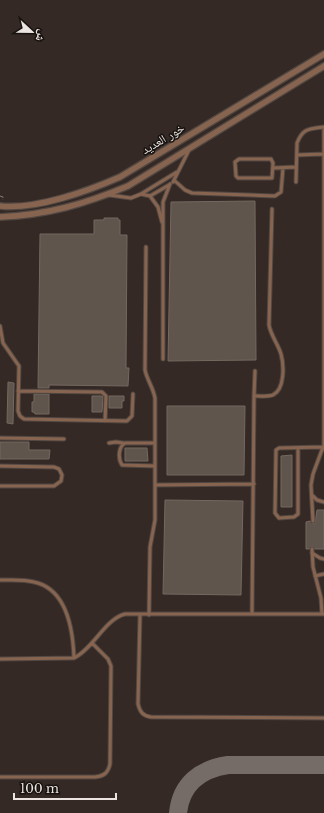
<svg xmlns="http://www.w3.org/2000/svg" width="324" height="813" font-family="'Libre Baskerville','Noto Naskh Arabic',serif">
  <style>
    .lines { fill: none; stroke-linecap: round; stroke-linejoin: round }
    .taxiway { stroke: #766c67; stroke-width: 18 }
    .building { fill: #5f554d; stroke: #736960 }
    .service-casing { stroke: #514742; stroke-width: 5 }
    .minor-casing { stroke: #514742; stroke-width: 8 }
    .path { stroke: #867c78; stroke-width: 1; stroke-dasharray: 4 2; stroke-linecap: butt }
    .service { stroke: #87644f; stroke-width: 3 }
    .minor { stroke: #87644f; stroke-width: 5.5 }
    .labels { text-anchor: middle; stroke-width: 3; stroke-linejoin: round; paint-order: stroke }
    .street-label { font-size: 12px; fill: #ebe4e0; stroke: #181310 }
  </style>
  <rect width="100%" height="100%" fill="#342924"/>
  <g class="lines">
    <path class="taxiway" d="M178 813C181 783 201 769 228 765H324"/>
  </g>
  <path class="building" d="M255 201 256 360 168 361 171 202Z
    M104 218H118V220H120V235H127L126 368H129L128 386 49 385V388H38L40 234H94V220H104Z
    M8 382 14 383 13 424 7 423Z
    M34 394H49V414H35L34 412H32V402H34Z
    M92 396H102L103 397 102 412H92Z
    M109 396H124V401H122V408H109Z
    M167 406H245L244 475H167Z
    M0 442H29V450H50L49 459H0Z
    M125 448H147L148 461H125Z
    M292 455V507H281V456Z
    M165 500 243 501 241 595 163 594Z
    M317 510H324V549H315L312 546 309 549H306V522L310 521 313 524 315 523Z"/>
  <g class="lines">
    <defs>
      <path id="service" d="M324 130V449
        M297 155 324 154
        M239 159H271L273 163 272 178H238L236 176 235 162Z
        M273 168 296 167
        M175 181 185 190 192 193 275 196 281 192 283 168
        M173 182 189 150
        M296 182 297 143C303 128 309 129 324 127
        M141 194 177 172
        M109 195 131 198 141 194 150 196 169 185
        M150 196 158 207 162 222
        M146 247 145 370C147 380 153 387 155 398V520L150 547 149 615
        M0 326 3 343 19 366 18 411 20 416 24 419 127 421 132 416 133 394
        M163 359V202L170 184
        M18 391 102 392 106 396 105 421
        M254 396 255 371
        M0 438 64 439
        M109 443 116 442 123 443
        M155 443H125C118 447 118 459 122 465L155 466
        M298 448V514L294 517 279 518 275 513 276 450 279 448 323 447
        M0 466 54 467 59 469 62 475 61 481 54 486H0
        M155 485 254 484
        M312 495 317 500 324 502
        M313 521 311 485 313 474 323 447
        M312 549 313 567 321 598 322 614
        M312 553 320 558 324 559
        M315 576 324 574
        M0 580C11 580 24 579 34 582 67 589 73 630 74 658
        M252 614 254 396C259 396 267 397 273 395 285 389 284 365 281 354 278 344 271 336 269 325L272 209
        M140 615 138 704C140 712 143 716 151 717L324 718
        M0 659 74 658C93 649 105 619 125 614H324
        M0 777H95C104 776 108 773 110 764L111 666 108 659 92 643"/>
      <path id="minor" d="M0 206C36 210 88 191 120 177L324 54
        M0 217C47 215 85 204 128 186L324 66"/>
    </defs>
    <use href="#service" class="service-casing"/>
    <use href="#minor" class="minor-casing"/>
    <path class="path" d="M0 196 3 197V200"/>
    <use href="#service" class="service"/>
    <use href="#minor" class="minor"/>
  </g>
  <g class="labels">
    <g class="street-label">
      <text transform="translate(163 139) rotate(-31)" y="4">خور العديد</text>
    </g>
  </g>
  <g transform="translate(32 32) rotate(112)" stroke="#181310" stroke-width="3" paint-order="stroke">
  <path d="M0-3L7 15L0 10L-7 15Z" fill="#ebe4e0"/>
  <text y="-6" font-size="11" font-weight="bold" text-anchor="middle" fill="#ebe4e0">ش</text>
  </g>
  <path d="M14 793v6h102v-6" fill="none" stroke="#ebe4e0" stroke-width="2"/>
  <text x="20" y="793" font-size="12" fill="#ebe4e0" stroke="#181310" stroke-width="3" paint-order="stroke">100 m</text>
</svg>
